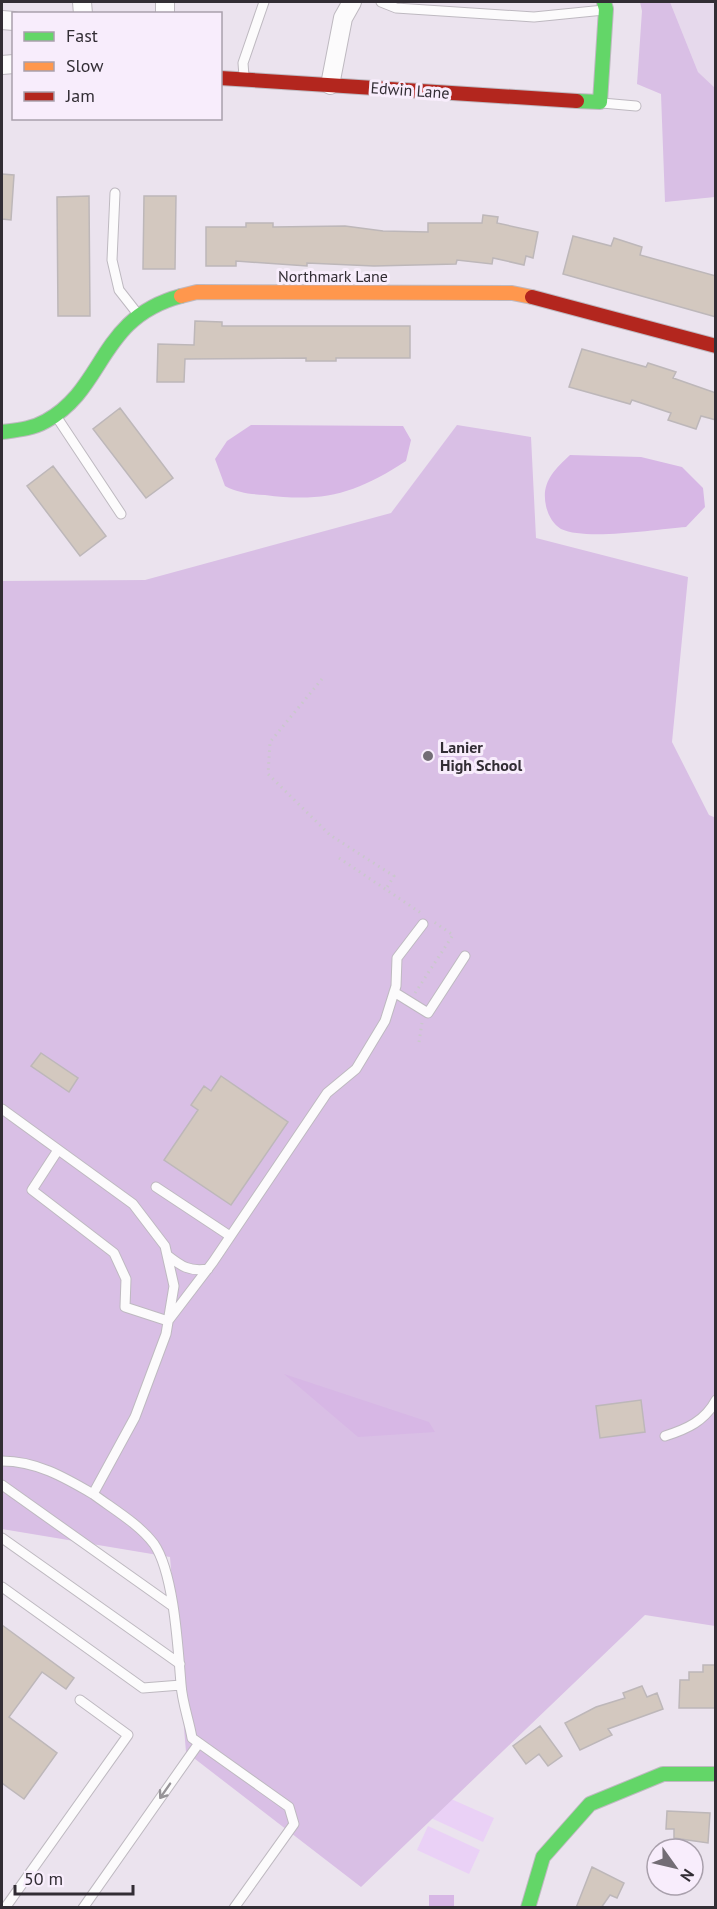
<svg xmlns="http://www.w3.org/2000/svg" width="717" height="1909" font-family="'PT Sans',sans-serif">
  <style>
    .built { fill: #e6d9ec }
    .green { fill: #ead1f6 }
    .forest { fill: #d9bfe5 }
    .water { fill: #d7b7e5 }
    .building { fill: #d3c8bf; stroke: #bdb7b9; stroke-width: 1.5 }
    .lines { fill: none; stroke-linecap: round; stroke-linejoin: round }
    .lane-casing { stroke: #beb9c0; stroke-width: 11 }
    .street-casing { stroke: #beb9c0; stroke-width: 20 }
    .fast-casing { stroke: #beb9c0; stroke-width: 16 }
    .slow-casing { stroke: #beb9c0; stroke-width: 16 }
    .jam-casing { stroke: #beb9c0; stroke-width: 16 }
    .path { stroke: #cac8cc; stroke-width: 3; stroke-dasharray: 1.5 4.5; stroke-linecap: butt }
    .lane { stroke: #fcfbfc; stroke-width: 9 }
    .street { stroke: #fcfbfc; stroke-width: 18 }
    .fast { stroke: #63d668; stroke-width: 14 }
    .slow { stroke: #ff974d; stroke-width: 14 }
    .jam { stroke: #b3261e; stroke-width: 14 }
    .oneway { stroke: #979498 }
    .poi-dot { fill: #736d75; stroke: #f8edfc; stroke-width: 2 }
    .labels { text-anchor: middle; stroke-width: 6; stroke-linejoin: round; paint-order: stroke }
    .street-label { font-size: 16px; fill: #322d34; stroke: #f8edfc }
    .poi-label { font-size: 16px; font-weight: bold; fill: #322d34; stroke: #f8edfc; text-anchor: start }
  </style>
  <rect width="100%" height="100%" fill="#ebe3ee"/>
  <path class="built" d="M670 2H715V88L698 72Z"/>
  <path class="green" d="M442 1795 494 1818 483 1842 431 1818Z
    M428 1826 480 1850 469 1874 417 1850Z"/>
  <path class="forest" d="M640 2H670L698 72 715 88V197L665 202 661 94 637 84 642 11Z
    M457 425 531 437 536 538 688 577 672 742 709 815 716 818 715 1626 645 1615 361 1887 186 1752 170 1557 2 1529V581L145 580 391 513Z"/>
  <path class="water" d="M251 425 403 426 411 440 406 461C357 493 324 503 265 495 250 494 238 493 225 486L215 459 227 441Z
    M570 455 641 457 682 467 703 488 705 507 686 527C656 529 587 541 561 529 553 524 548 515 546 506 541 483 553 471 570 455Z
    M284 1374 429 1422 435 1432 358 1437Z
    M429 1895H454V1907H429Z"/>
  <path class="building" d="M2 174 14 175 11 220 2 219Z
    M89 196 90 316H58L57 197Z
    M144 196H176L175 269H143Z
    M483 215 498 217 497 223 538 232 533 258 526 256 524 265 493 258 492 264 457 260 456 264 374 266 307 263V266L236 261V266H206V227H246V223H273V227L345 226 383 231 428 232V223H482Z
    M573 236 611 246 614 238 642 247 640 255 716 276V317L563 274Z
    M195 321 222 322V326H410V358H336V361H306V358L185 359 184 382H157L158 344 194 345Z
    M582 349 646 367 648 363 676 372 673 378 716 393V420L701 416 696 429 668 420 671 413 632 400 630 404 569 387Z
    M120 408 173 478 146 498 93 429Z
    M53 466 106 536 80 556 27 486Z
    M41 1053 78 1078 69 1092 31 1066Z
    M221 1076 288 1122 231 1205 164 1160 198 1110 191 1105 204 1086 211 1091Z
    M641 1400 645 1432 600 1438 596 1406Z
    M2 1625 74 1678 66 1689 42 1672 9 1717 57 1753 24 1799 2 1783Z
    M703 1665H716V1708H679L680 1680H689V1672H703Z
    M642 1686 647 1697 657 1693 663 1709 608 1729 612 1735 580 1750 565 1723 596 1707 625 1698 623 1693Z
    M540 1726 562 1756 548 1766 539 1754 526 1764 513 1746Z
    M667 1811 710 1813 708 1843 674 1838V1829H666Z
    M592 1867 624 1883 617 1898 610 1895 601 1908H576Z"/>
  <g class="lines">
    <defs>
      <path id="lane" d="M381 2 396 8 534 17 604 10
        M244 76 243 63 264 2
        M602 103 636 106
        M115 193 112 260 119 290 137 313
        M56 416 121 514
        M394 992 428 1013 465 956
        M2 1109 133 1204 165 1246 174 1286 166 1334 135 1417 93 1494C113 1509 139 1524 154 1544 174 1573 178 1648 181 1684 182 1702 189 1720 192 1738L289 1807 294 1824 234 1908
        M58 1150 32 1190 114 1253 126 1279 125 1307 168 1321 213 1262 327 1093 356 1069 385 1021 396 986 397 958 423 924
        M156 1187 230 1236
        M167 1255C181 1266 189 1272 208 1269
        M665 1436C687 1429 705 1421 716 1400
        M2 1461C36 1461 64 1477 93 1494
        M2 1485 171 1605
        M2 1538 180 1664
        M2 1587 143 1688 181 1685
        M5 1908 128 1735 80 1700
        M83 1908 199 1743"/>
      <path id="street" d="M82 2 83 14
        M165 2V14
        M2 20 14 21
        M2 65 14 64
        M330 85 343 18 352 2"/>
      <path id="fast" d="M577 101 600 102 606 9 604 2
        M2 432C18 430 32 429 46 421 106 388 98 318 181 296
        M528 1908 543 1857 590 1804 663 1774H716"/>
      <path id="slow" d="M181 296 197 292 512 293 532 297"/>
      <path id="jam" d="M220 78 577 101
        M532 297 716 346"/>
    </defs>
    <use href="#lane" class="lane-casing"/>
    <use href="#street" class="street-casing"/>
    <use href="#fast" class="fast-casing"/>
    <use href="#slow" class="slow-casing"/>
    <use href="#jam" class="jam-casing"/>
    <path class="path" d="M322 679 270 742 268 774 330 835 394 876 386 889
      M339 858 421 913
      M415 993 453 935 434 922
      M419 1042 422 1023"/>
    <use href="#lane" class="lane"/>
    <use href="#street" class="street"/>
    <use href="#fast" class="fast"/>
    <use href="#slow" class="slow"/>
    <use href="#jam" class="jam"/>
  </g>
  <defs><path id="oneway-shaft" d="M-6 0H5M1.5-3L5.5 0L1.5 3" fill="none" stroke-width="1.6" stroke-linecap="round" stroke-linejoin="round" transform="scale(1.5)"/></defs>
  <use class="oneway" href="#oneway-shaft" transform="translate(165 1791) rotate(125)"/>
  <circle class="poi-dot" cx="428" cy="756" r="6"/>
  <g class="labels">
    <g class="street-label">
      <text transform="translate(410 90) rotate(4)" y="6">Edwin Lane</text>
      <text x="333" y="282">Northmark Lane</text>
    </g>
    <g class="poi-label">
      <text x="440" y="753">Lanier<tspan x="440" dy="18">High School</tspan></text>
    </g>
  </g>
  <rect width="717" height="1909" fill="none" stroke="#322d34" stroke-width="6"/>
  <rect x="12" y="12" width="210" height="108" fill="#f8edfc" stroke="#a9a0ac" stroke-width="1.5"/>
  <rect x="24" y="32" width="30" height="9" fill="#63d668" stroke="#a9a0ac" stroke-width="1.5"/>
  <text x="66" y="42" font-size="18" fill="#322d34">Fast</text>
  <rect x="24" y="62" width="30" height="9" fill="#ff974d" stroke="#a9a0ac" stroke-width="1.5"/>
  <text x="66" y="72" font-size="18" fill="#322d34">Slow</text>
  <rect x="24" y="92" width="30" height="9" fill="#b3261e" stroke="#a9a0ac" stroke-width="1.5"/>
  <text x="66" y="102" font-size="18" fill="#322d34">Jam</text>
  <g transform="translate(675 1867) rotate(124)"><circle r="28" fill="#f8edfc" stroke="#a9a0ac" stroke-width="1.5"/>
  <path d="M0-4.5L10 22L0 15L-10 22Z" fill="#736d75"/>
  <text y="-9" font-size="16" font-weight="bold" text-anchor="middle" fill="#322d34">N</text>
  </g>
  <path d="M15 1885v9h118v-9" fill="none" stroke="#322d34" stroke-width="3"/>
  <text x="24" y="1885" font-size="18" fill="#322d34" stroke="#f8edfc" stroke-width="4.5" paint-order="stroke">50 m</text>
</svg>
